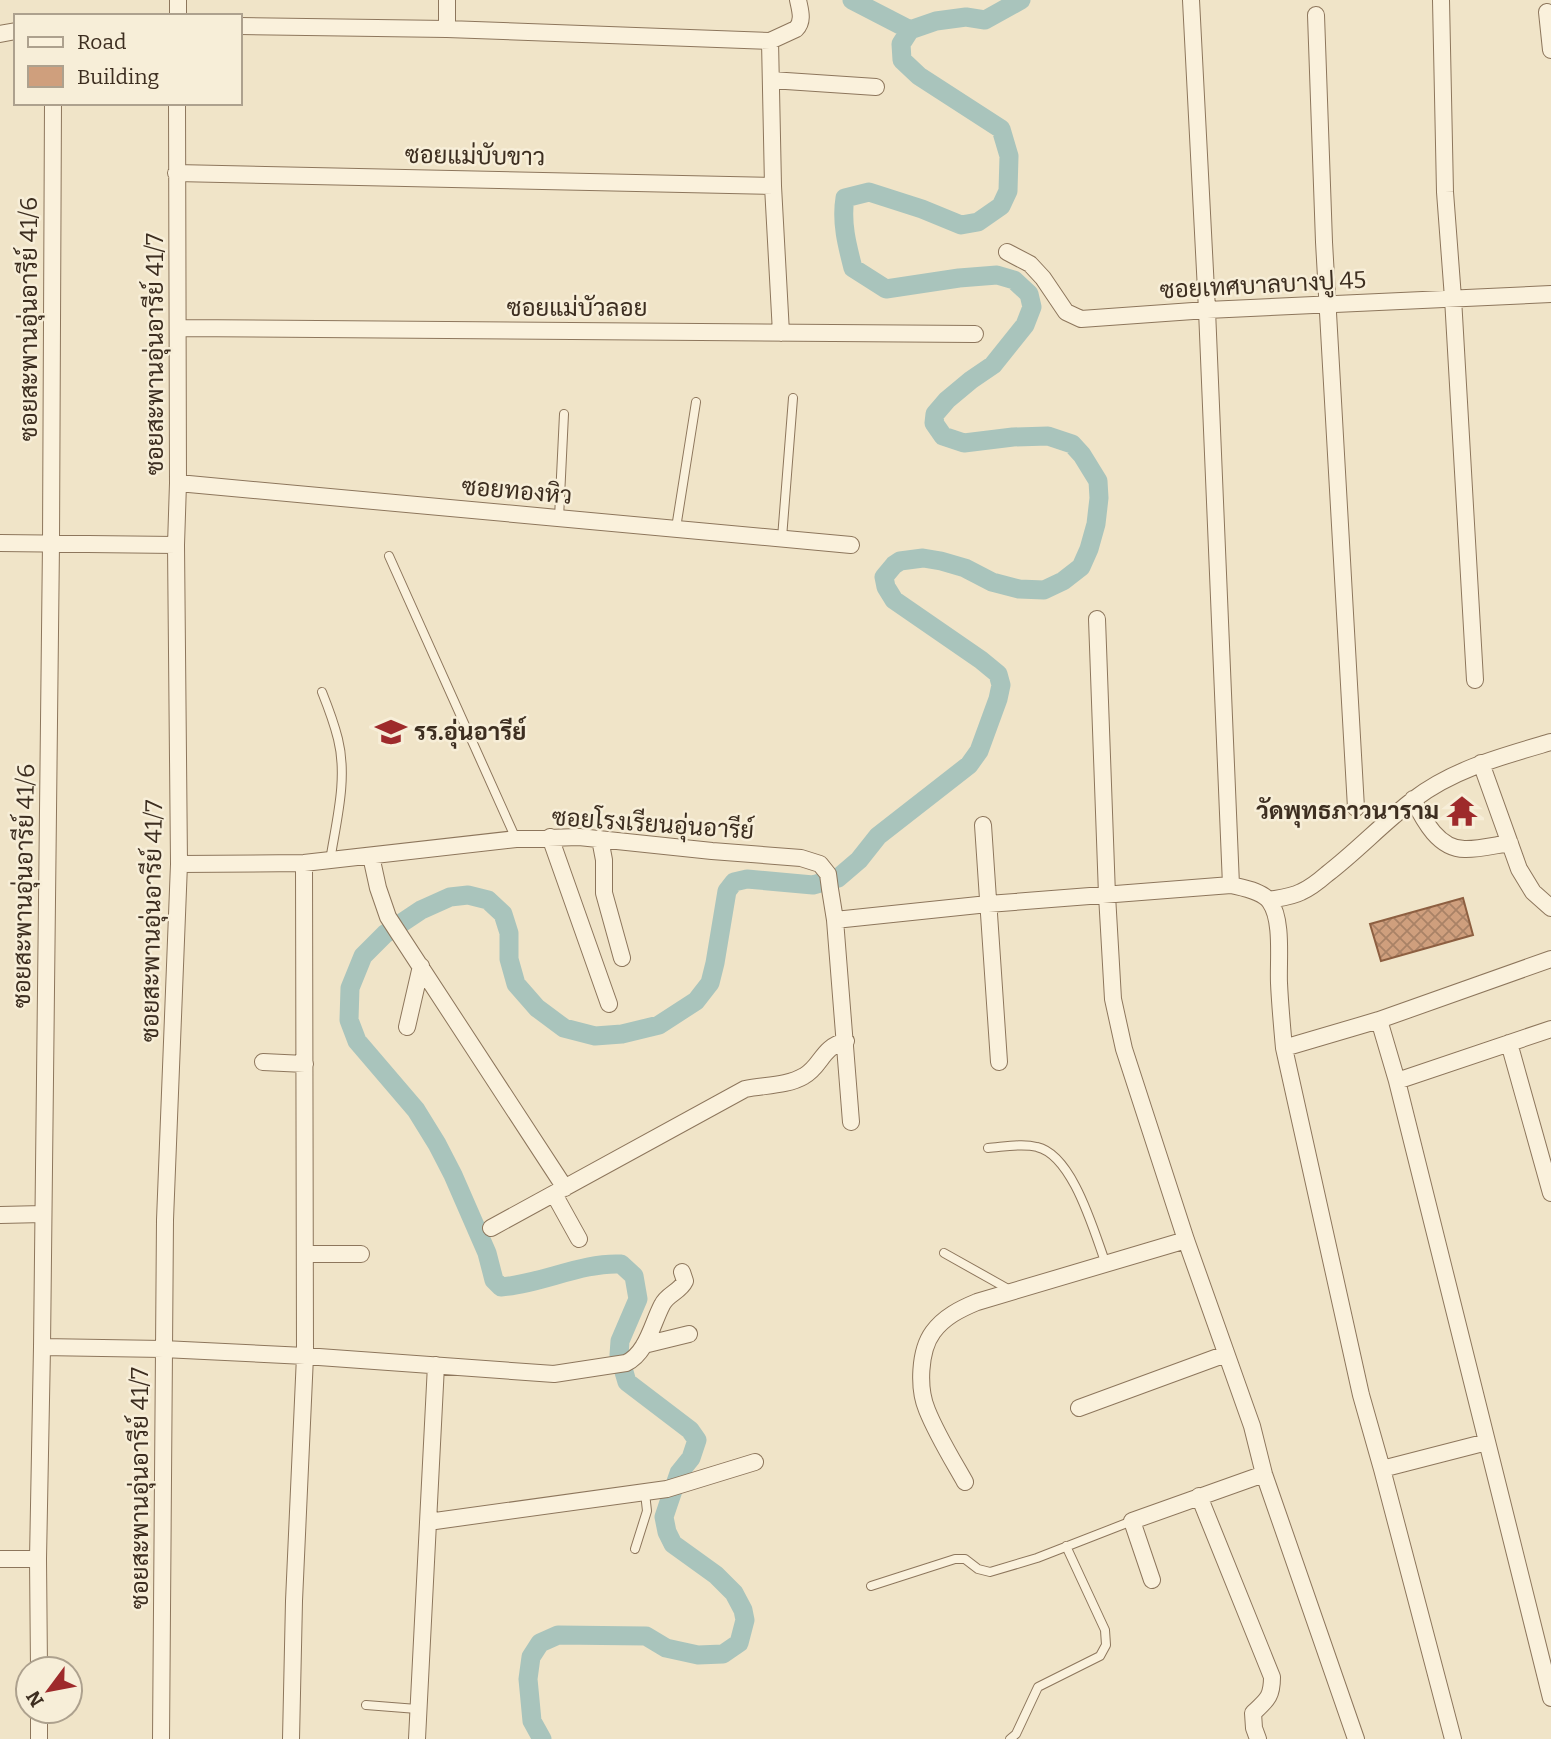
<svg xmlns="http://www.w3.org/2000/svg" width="1551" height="1739" font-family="Bitter,Sarabun,serif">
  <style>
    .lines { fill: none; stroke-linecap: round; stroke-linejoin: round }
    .canal { stroke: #a9c4bc; stroke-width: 19 }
    .building { fill: url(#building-cross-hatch); stroke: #8d5f41; stroke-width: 2 }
    .lane-casing { stroke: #8d765c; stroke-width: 10 }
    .street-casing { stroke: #8d765c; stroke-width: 18 }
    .lane { stroke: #faf1dc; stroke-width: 8 }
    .street { stroke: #faf1dc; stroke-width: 16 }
    .labels { text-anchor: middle; stroke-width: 5; stroke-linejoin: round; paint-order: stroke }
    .street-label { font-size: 24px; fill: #3d2e20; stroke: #f7eed8 }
    .poi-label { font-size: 24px; font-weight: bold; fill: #3d2e20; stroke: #f7eed8; text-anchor: start }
  </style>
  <defs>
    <pattern id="building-cross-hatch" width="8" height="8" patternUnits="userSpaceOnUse" patternTransform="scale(1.75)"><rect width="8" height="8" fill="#cf9f7d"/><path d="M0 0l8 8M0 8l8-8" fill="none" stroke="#a98266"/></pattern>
  </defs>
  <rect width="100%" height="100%" fill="#f0e4c8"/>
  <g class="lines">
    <path class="canal" d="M852 0 910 30
      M542 1739 532 1721 528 1679 531 1657 540 1643 558 1635 646 1636 666 1648 698 1655 723 1654 739 1643 745 1620 743 1610 734 1593 716 1575 673 1544 667 1532 664 1517 668 1505 679 1473 691 1458 697 1440 690 1430 627 1382 619 1355 620 1341 638 1299 634 1276 621 1264C582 1262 541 1284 501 1287L494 1280 487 1253 453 1175 437 1144 416 1110 357 1041 349 1020 350 988 363 956 385 934 421 910 450 897 468 895 488 900 503 914 509 933V959L516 984 537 1008 564 1028 595 1036 622 1034 659 1025 696 1001 710 983 715 963 727 891 734 882 747 879 813 885 838 878 859 860 878 836 969 765 979 751 998 699 1001 685 998 674 981 660 894 600 886 587 884 577 894 565 900 561 923 558 941 561 965 568 992 582 1019 589 1044 590 1063 581 1081 567 1089 549 1096 524 1099 498 1098 481 1082 455 1072 444 1048 436 1013 437 964 443 943 436 934 423 935 414 947 400 971 380 993 365 1025 325 1032 307 1029 294 1014 280 997 275 959 278 886 289 853 268C847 245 841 222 845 198L869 192 922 209 961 225 978 222 1001 206 1008 191 1009 156 1001 129 919 76 902 60 901 44 910 30 936 21 966 17 985 20 1021 0"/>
  </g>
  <path class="building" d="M1463 898 1473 935 1381 961 1370 924Z"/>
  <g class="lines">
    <defs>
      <path id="lane" d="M559 518 564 414
        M676 528 696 402
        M782 538 793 398
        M389 556 516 839
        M322 692C328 707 334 723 338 739 348 779 336 822 330 861
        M988 1148C1003 1147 1022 1143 1037 1147 1073 1155 1094 1232 1106 1264
        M944 1253 1010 1290
        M635 1549 647 1511 645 1493
        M871 1586 955 1559H965L978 1569 990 1572 1037 1558 1132 1521
        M366 1705 417 1709
        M1010 1739 1016 1734 1038 1687 1100 1656 1106 1645 1105 1630 1066 1546"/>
      <path id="street" d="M447 0V29
        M1191 0 1207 310 1231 885
        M1441 0 1445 192 1453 298 1475 680
        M1547 12 1551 50
        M1316 15 1324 242 1356 808
        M178 16V0
        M240 26 447 29 770 41 796 29C804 21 800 10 798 0
        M0 34 16 31
        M770 41 773 186 781 333
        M771 80 876 87
        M176 173 773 186
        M1007 252 1030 264 1043 278 1066 312 1081 319 1207 310 1551 294
        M178 328 975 334
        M178 483 851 545
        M0 543 176 545
        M1097 619 1107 895 1113 999 1124 1049 1186 1240 1252 1426 1264 1474 1356 1739
        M1481 763 1519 869 1533 892 1551 908
        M1413 799C1424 821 1439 850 1466 849 1480 849 1496 845 1510 843
        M983 825 999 1062
        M550 837 609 1004
        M600 839 604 860V893L622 958
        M371 856 378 888 388 917 565 1188
        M179 864 304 863 516 839 579 837 712 851 801 858 820 864 828 874 830 889 835 920 851 1122
        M1269 900C1280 898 1291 897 1301 892 1310 888 1319 881 1327 874 1357 851 1383 823 1413 800 1453 769 1503 756 1551 742
        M835 920 988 904 1231 885C1243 888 1263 891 1270 902 1283 920 1278 961 1279 983 1280 1005 1282 1026 1284 1048L1361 1395 1382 1469 1453 1739
        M1379 1020 1397 1081 1551 1698
        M407 1027 421 966
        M1509 1043 1551 1193
        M1284 1048 1379 1020 1551 959
        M263 1062 305 1064
        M1397 1081 1551 1029
        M554 1194 579 1239
        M0 1215 43 1214
        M491 1228 745 1089C764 1085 787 1086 804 1076 822 1066 821 1047 846 1041
        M306 1254H361
        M644 1345 689 1334
        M42 1347 163 1349 305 1356 554 1374 626 1363C647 1353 652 1324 662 1305 667 1294 680 1292 685 1281L682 1272
        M1079 1408 1226 1354
        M1382 1469 1487 1442
        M965 1482C952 1459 937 1435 927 1410 918 1389 919 1351 933 1332 944 1317 960 1309 977 1302L1186 1240
        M1199 1496 1272 1677C1272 1697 1267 1700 1253 1713L1254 1728 1258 1739
        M428 1522 667 1489 755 1462
        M0 1559H38
        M1152 1580 1132 1521 1264 1474
        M39 1669 38 1559 42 1347 51 543 53 103
        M39 1711V1739
        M161 1739 165 1220 179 864 176 545 178 483 177 103
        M291 1739 294 1601 305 1356 304 863
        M417 1739 436 1365"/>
    </defs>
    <use href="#lane" class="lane-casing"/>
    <use href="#street" class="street-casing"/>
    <use href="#lane" class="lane"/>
    <use href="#street" class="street"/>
  </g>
  <defs>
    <symbol id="school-bare" viewBox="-9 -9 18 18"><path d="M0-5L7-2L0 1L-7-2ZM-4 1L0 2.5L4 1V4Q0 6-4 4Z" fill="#9e2a2b" stroke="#f7eed8" stroke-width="2.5" paint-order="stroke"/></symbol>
    <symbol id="temple-bare" viewBox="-9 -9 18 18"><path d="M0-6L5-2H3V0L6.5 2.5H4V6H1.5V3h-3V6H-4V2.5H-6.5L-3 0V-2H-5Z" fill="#9e2a2b" stroke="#f7eed8" stroke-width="2.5" paint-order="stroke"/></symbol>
  </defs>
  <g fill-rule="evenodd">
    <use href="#school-bare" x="369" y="710" width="44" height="44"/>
    <use href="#temple-bare" x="1440" y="789" width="44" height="44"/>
  </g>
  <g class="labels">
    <g class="street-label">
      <text transform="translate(475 156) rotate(1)" y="8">ซอยแม่บับขาว</text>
      <text transform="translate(1263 285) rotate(-3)" y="8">ซอยเทศบาลบางปู 45</text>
      <text x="577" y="316">ซอยแม่บัวลอย</text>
      <text transform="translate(29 319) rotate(-90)" y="8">ซอยสะพานอุ่นอารีย์ 41/6</text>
      <text transform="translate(155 354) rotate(-90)" y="8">ซอยสะพานอุ่นอารีย์ 41/7</text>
      <text transform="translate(517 491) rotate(5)" y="8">ซอยทองหิว</text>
      <text transform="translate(653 824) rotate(4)" y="8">ซอยโรงเรียนอุ่นอารีย์</text>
      <text transform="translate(24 886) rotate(-89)" y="8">ซอยสะพานอุ่นอารีย์ 41/6</text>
      <text transform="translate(152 921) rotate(-89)" y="8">ซอยสะพานอุ่นอารีย์ 41/7</text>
      <text transform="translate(140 1488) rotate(-90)" y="8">ซอยสะพานอุ่นอารีย์ 41/7</text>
    </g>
    <g class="poi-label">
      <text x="414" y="740">รร.อุ่นอารีย์</text>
      <text x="1439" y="819" text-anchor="end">วัดพุทธภาวนาราม</text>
    </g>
  </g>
  <rect x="14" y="14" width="228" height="91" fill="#f7eed8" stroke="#ada18e" stroke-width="2"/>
  <rect x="28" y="37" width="35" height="10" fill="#faf1dc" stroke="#ada18e" stroke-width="2"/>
  <text x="77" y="49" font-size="21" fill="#3d2e20">Road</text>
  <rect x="28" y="66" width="35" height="21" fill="#cf9f7d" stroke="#ada18e" stroke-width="2"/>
  <text x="77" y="84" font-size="21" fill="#3d2e20">Building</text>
  <g transform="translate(49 1690) rotate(238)"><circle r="33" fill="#f7eed8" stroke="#ada18e" stroke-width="2"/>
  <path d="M0-5L12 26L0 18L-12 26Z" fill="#9e2a2b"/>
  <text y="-10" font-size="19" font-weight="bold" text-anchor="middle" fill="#3d2e20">N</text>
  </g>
</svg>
